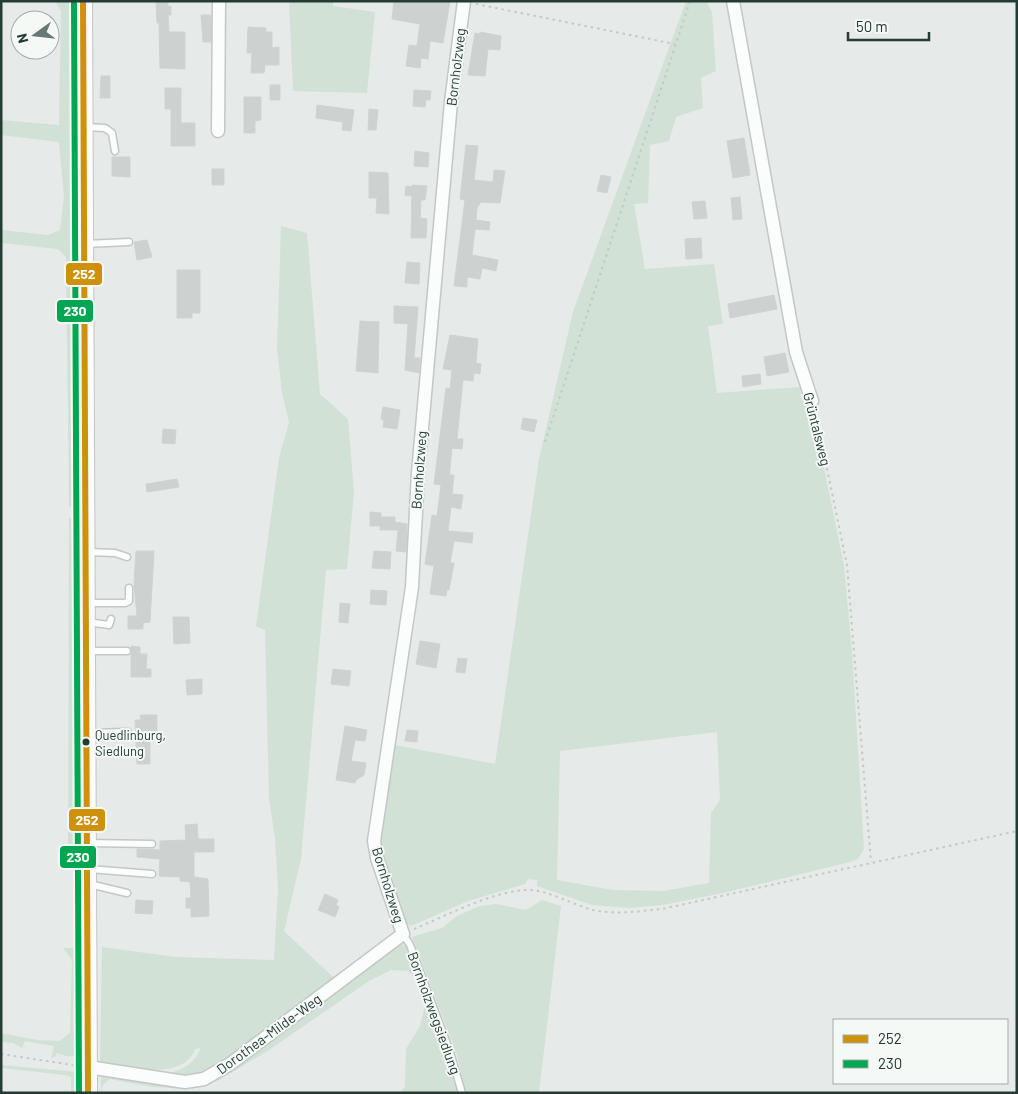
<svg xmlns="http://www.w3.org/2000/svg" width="1018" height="1094" font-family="Barlow,sans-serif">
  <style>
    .green { fill: #d1e1d5; fill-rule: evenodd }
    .building { fill: #cdd1cf; stroke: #cfd3d1 }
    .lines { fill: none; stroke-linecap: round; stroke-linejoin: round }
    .lane-casing { stroke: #c3c7c5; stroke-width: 9 }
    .street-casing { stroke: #c3c7c5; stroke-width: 15 }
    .secondary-casing { stroke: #c1c7c5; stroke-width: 20 }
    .path { stroke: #c2cac6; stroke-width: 2; stroke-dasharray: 2.5 4; stroke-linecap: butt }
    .lane { stroke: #fbfcfc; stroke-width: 6 }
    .street { stroke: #fbfcfc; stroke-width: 12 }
    .secondary { stroke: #fbfcfc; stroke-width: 18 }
    .bus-1-casing { stroke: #f4f9f6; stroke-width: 10 }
    .bus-2-casing { stroke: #f4f9f6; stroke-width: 10 }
    .bus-1 { stroke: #cd910b; stroke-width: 6 }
    .bus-2 { stroke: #00a651; stroke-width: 6 }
    .bus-dot { fill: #253b35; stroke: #f4f9f6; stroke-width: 2 }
    .labels { text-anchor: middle; stroke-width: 4; stroke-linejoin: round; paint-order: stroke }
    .bus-label { font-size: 13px; fill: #253b35; stroke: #f4f9f6; text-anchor: start }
    .street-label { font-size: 14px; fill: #253b35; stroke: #f4f9f6 }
    .line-badge { stroke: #f4f9f6; stroke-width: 2 }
    .badge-label { font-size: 14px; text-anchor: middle; font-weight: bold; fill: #fff }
  </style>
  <rect width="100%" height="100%" fill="#e6eae8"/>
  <path class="green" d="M55 1H77L75 125 71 126 70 131 78 134 79 506 69 507 66 257 58 249 1 243V230L48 235 60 230 64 197 59 142 1 135V120L59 125 61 11Z
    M289 1H333V6L375 12 367 93 293 91Z
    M686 1H706L712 12 716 71 701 78 703 108 676 117 669 141 650 145 648 203 634 204 645 269 714 264 723 324 708 326 717 393 800 387 801 398 811 404 844 566 852 652 864 849 858 859 850 862 723 893 663 905 629 908 592 905 537 886V880L528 879 525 884 468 901 411 926 406 923 381 853 378 835 383 798 388 792 395 745 495 764 539 459 573 312ZM717 732 720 800 711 813 709 883 663 891 612 890 557 880 560 751Z
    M281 226 307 233 320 394 348 419 354 492 347 569 326 570 301 859 284 931 335 979 226 1062 204 1073 186 1075 168 1074C184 1069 194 1064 201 1048L195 1049C183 1082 128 1066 100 1063L102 947 176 957 274 960 278 888 275 838 269 799 265 630 256 626 279 458 289 422 282 393 277 349Z
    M69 518H79L78 707 77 717H73V724L78 725 77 732 81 733 78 860 60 861 68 852Z
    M542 900 561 906 539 1093H466L457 1055 412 937 442 928 457 916 480 906 496 904 526 910Z
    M402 944 408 948 418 981 408 971 391 970 369 981 269 1050 219 1080 202 1087 186 1089 152 1087 110 1079 103 1085 101 1093V1077L108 1075 153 1082 220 1076 266 1046 395 945Z
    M63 948H82L81 1049C74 1059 68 1057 57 1053L55 1057 51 1058 54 1046 25 1041 22 1048 13 1043 1 1042V1033L37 1040 60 1041 70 1033 72 960Z
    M425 1006 435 1021 459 1093H399L405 1087 406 1049 420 1026Z
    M1 1065 77 1072 82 1078V1093H71V1077L65 1075 1 1068Z"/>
  <path class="building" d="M156 1H168V7L171 6V15H168L169 32H185V69L160 68 159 23H157Z
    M394 1H450L443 43 430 41 428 59 421 58 420 68 406 66 409 45 417 46 420 24 392 19Z
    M201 15H211V42H203Z
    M248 27 266 28V32H272V48L279 47V65H265L264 73H251L252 53H247Z
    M480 32 501 36 500 50 488 49 485 76 468 75 475 33 480 34Z
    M101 76H110V98H100Z
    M270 85H280V100H270Z
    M165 88H181V123H195V146H171V109H165Z
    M414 90 431 91 430 100H426L425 107 413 106Z
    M244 97H261V120L255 121V133H244Z
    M317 105 354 110 351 131 342 130 343 122 316 118Z
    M369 109 378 110 376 130H368Z
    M744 138 750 175 733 178 727 141Z
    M466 145 478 146 474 180 493 182 494 170 505 171 500 203 481 202 477 208 476 220 490 222 489 230 475 229 472 255 498 260 496 271 482 268 480 279 467 277V287L454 286 465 200 460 199Z
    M415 151 429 153 428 167 414 166Z
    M112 157H130V177L112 176Z
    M212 169H224V185H212Z
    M369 172 388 173 389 214 376 213 377 198H369Z
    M601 175 611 177 607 193 597 191Z
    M412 185 427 186 425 200H421L420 218 427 219 426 238H411L412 196 405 195 406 186 412 187Z
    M740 197 742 219 733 220 731 198Z
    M705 201 707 218 694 219 692 202Z
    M701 238 702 258 686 259 685 239Z
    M147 240 152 257 137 260 134 242Z
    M407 262 420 263 419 284 405 283Z
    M177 270H200V313H192V318H177Z
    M774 295 777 309 730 318 728 304Z
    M394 306 418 307 414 358H420L419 373 405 370 408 324 394 323Z
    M360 321 379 322 378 373 356 371Z
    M450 335 478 339 476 363 481 364 480 374 474 373 473 381 463 380 457 439H463L462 449 452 448 450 468V475H454L452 494 463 495 461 509 451 507 448 531 473 533 472 543 454 541 450 563H454L449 590H447L446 596 430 594 434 566 425 564 432 515 437 516 441 485 434 484 446 388 450 389 452 370 443 369Z
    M785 353 789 372 767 376 764 357Z
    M760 374 761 384 743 387 742 376Z
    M383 407 400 410 397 429 383 427 384 420 381 419Z
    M523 418 537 420 534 432 521 429Z
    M163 429 176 430 175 444 162 443Z
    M177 479 179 487 147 492 146 484Z
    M370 512 381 513V517H395V522L407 524 406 552 396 551 398 530H380V526H370Z
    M136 551H154L150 622 143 623V629H128V616H137L134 584Z
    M374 551 391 552 390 569 372 568Z
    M371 590 387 591 386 605 370 604Z
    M340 603 350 604 348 623 339 622Z
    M173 617H189L190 643 174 644Z
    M420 641 440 644 436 668 416 664Z
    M131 646 140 647V654H147L146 669H151V677H131Z
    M458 658 467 659 465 673 456 672Z
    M333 669 351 671 349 686 331 684Z
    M202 679V694L187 695 186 680Z
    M140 715H157V734H150V764H137L135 720H141Z
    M345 726 367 730 365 741 355 740 351 761 366 763 364 775 356 780 355 783 336 780Z
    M407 730 418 731 417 742 405 741Z
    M197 824 198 839H214V852H194V877L208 879 209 916 191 917V908H186V898H191L190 882 180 881V877L159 876 160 859 137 857V849L160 850V841L186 840 185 825Z
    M325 894 338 900 336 905 339 907 335 917 318 910Z
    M136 900 153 901 152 914 135 913Z"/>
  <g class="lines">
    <defs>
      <path id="lane" d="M85 127 105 128 112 133 115 151
        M85 244 129 242
        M87 552 115 553 127 557
        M87 603H125L129 601V588
        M87 622 109 625 111 619
        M87 651H127
        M88 733 128 732
        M88 843 152 844
        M89 869 152 874
        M89 884 127 893
        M403 934 410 945 450 1052 462 1093"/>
      <path id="street" d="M733 1 796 352 812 401
        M218 131 219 1
        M88 1067 185 1082 204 1079 230 1064 403 934 377 858 374 841 412 587 418 473 451 102 464 1"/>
      <path id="secondary" d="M83 1 88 1093"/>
    </defs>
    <use href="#lane" class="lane-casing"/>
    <use href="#street" class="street-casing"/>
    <use href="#secondary" class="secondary-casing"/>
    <path class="path" d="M476 4 675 44
      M815 411 847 565 871 862
      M545 442 690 1
      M414 929C446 916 496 889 531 890 549 891 574 905 593 910 616 915 639 911 662 909L1017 831
      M1 1054 73 1065"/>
    <use href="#lane" class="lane"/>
    <use href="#street" class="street"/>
    <use href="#secondary" class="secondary"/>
    <defs>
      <path id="bus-1" d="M83 1 88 1093"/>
      <path id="bus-2" d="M74 1 79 1093"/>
    </defs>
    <use href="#bus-1" class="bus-1-casing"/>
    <use href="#bus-2" class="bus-2-casing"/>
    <use href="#bus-1" class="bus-1"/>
    <use href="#bus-2" class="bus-2"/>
  </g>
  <circle class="bus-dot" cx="86" cy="742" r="4.5"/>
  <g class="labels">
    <g class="bus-label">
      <text x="95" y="740">Quedlinburg,<tspan x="95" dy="16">Siedlung</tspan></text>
    </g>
    <g class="street-label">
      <text transform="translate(456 67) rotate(-83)" y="5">Bornholzweg</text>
      <text transform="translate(817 429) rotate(76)" y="5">Grüntalsweg</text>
      <text transform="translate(419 470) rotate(-86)" y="5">Bornholzweg</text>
      <text transform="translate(388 885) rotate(73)" y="5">Bornholzweg</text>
      <text transform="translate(434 1013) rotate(70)" y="5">Bornholzwegsiedlung</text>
      <text transform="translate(269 1034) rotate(-36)" y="5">Dorothea-Milde-Weg</text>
    </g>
  </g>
  <g class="line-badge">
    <rect x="65" y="262" width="38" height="24" rx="5" fill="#cd910b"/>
    <rect x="56" y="299" width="38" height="24" rx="5" fill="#00a651"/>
    <rect x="68" y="808" width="38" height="24" rx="5" fill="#cd910b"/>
    <rect x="59" y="845" width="38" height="24" rx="5" fill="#00a651"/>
  </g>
  <g class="badge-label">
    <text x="84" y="279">252</text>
    <text x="75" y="316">230</text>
    <text x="87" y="825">252</text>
    <text x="78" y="862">230</text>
  </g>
  <rect width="1018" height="1094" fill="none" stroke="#253b35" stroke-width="5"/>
  <rect x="833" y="1019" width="175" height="65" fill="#f4f9f6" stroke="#a1ada9"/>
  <rect x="843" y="1035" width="25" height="8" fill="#cd910b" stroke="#a1ada9"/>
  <text x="878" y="1044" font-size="15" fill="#253b35">252</text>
  <rect x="843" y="1060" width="25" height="8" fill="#00a651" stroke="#a1ada9"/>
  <text x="878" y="1069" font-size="15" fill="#253b35">230</text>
  <g transform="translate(35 35) rotate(255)"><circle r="24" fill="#f4f9f6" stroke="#a1ada9"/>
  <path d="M0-4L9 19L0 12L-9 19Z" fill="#697874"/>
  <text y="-8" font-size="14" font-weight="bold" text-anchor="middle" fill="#253b35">N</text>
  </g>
  <path d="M848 32v8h81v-8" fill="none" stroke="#253b35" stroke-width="2.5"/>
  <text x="856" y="32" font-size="15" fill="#253b35" stroke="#f4f9f6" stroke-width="4" paint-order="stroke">50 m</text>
</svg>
